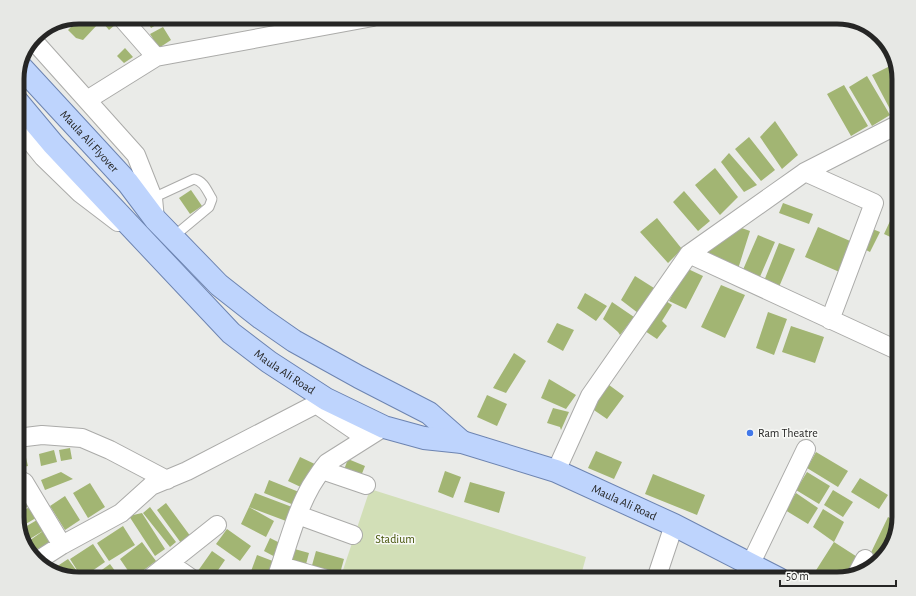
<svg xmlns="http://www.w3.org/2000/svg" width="916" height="596" font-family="'Alegreya Sans',sans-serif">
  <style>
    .green { fill: #d2dfb7 }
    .building { fill: #a2b573 }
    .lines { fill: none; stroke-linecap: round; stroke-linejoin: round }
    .service-casing { stroke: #ababa9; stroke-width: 11 }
    .minor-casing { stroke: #ababa9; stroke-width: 20 }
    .primary-casing { stroke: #6d84b1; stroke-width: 24 }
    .service { stroke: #fff; stroke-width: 9 }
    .minor { stroke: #fff; stroke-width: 18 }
    .primary { stroke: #bed4fd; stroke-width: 22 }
    .poi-dot { fill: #4278e9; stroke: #f8f9f6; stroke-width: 1.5 }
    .labels { text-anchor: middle; stroke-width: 3; stroke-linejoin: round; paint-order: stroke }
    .street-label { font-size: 12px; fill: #262625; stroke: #f8f9f6 }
    .poi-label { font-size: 12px; fill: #262625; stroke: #f8f9f6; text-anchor: start }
    .park-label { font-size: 12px; fill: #455408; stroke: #f8f9f6 }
    .rim { fill: none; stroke: #262625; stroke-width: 5 }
  </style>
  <rect width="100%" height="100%" fill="#eaebe8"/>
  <path class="green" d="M370 489 586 557 580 579H340Z"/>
  <path class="building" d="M81 17H91L98 24 83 40 76 38 68 30Z
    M109 17H120L122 19 109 30 103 23Z
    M145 17H165L166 19 151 28Z
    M163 27 171 40 159 48 150 34Z
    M125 48 133 57 124 63 117 56Z
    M890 66 899 83V109L892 113 872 75Z
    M867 76 890 115 872 126 849 87Z
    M844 85 868 126 851 136 827 94Z
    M775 121 798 155 782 169 760 137Z
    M749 137 775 170 761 181 735 149Z
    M729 153 757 185 744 192 721 162Z
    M715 168 738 197 720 215 695 185Z
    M191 190 202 206 190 214 179 198Z
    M684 191 710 221 698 231 673 202Z
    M783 203 813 214 809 224 779 213Z
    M657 218 682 249 668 263 640 232Z
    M891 219 899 222V241L884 234Z
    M739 227 750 231 738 269 702 253Z
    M818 227 857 244 844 274 805 257Z
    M870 228 880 232 870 252 860 247Z
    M758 235 775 242 759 279 742 272Z
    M779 243 795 249 779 287 764 281Z
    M686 268 703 276 686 309 669 301Z
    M635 276 654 288 638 313 621 300Z
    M721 285 745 295 725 338 701 327Z
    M585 293 607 306 596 321 577 308Z
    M666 301 672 305 662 321 667 326 657 339 642 329Z
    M612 302 634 317 620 335 618 332 603 319Z
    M768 312 787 319 774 355 756 348Z
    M557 323 574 330 563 351 547 342Z
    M791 326 824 337 815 363 782 352Z
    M514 353 526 361 506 393 493 388Z
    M549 379 576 395 566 409 541 398Z
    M605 382 624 396 607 419 588 406Z
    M487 395 507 404 497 426 477 417Z
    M553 408 569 412 561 430 560 427 547 423Z
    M23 445 28 466 17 468V446Z
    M70 448 72 459 61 461 59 450Z
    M54 450 57 462 41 466 39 454Z
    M596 451 622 462 614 479 588 468Z
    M816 452 848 471 838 487 807 468Z
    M300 457 319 466 307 490 288 481Z
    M348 459 365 466 359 481 342 475Z
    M445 471 461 477 453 498 438 492Z
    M61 472 73 479 45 490 41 480Z
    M807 472 830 486 819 504 796 490Z
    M653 474 705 495 697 515 645 494Z
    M860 478 888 495 879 509 851 492Z
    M269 480 299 492 294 505 264 493Z
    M470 482 505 492 499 513 464 502Z
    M90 483 105 507 88 518 73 493Z
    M833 490 853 502 843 517 824 505Z
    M27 491 34 503 17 513V497Z
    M255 493 292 507 286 521 249 507Z
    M796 493 818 508 808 524 785 510Z
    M65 496 80 520 65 530 50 506Z
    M899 498V513L893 510Z
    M166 503 191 537 181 543 157 510Z
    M35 504 41 515 19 528 17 521V514Z
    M150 507 176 542 170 547 143 513Z
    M249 507 274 521 266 537 241 524Z
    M823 509 844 522 834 542 813 527Z
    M142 513 165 549 155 556 129 516Z
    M42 517 56 538 33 553 26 543 46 529 25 542 20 530Z
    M888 517 898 522 889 551 871 568 865 565Z
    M123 526 135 545 109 561 97 543Z
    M227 529 251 546 240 561 216 544Z
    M270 538 286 546 279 559 264 551Z
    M142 542 156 561 133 578 120 559Z
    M834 542 862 560 853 575 837 579H820L813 575Z
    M93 544 105 562 82 578 70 559Z
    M291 548 309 553 305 568 287 562Z
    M212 551 225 560 212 579H200L195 575Z
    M316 551 344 559 339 577 311 569Z
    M257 555 278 563 273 579H264L250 574Z
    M68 559 82 578 80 579 55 572 53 569Z
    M110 564 121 579H104L99 572Z"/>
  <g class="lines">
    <defs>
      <path id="service" d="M153 198 194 179C204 181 207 191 212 199L209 207 173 237"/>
      <path id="minor" d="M121 17 156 57
        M33 40 136 155 153 198 155 219
        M87 100 156 57 373 17
        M17 125 43 157 80 193 118 222
        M805 172 874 203 830 320
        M689 254 899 351
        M316 404 366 438
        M17 438 42 435 82 438 110 450 167 480
        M322 470 366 485
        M556 471 590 396 689 254 805 172 899 124
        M24 482 62 545
        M298 515 353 535
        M37 561 62 545 121 513 151 486 187 471 326 399
        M169 563 192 579
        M751 563 806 449
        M281 566 326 579
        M857 574 865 559
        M149 579 217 525
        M276 579C287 548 295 514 311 486 316 478 321 470 327 463L384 427
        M656 579 674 525"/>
      <g id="primary">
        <path id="s1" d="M21 67 128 183 155 219 219 285 261 318 294 341 359 377 429 413 462 442"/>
        <path id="s2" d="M17 101 53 144 231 333 269 362 326 399 384 427 424 438 462 442 556 471 674 525 779 579"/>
      </g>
    </defs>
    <use href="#service" class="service-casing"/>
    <use href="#minor" class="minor-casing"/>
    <use href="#primary" class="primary-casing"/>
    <use href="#service" class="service"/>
    <use href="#minor" class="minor"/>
    <use href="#primary" class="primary"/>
  </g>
  <circle class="poi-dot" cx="750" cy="433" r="4"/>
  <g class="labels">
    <g class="street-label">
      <text dy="4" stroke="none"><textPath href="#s1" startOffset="101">Maula Ali Flyover</textPath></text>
      <text dy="4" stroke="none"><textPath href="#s2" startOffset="382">Maula Ali Road</textPath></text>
      <text dy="4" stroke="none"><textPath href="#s2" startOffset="749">Maula Ali Road</textPath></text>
    </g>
    <g class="poi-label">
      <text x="758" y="437">Ram Theatre</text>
    </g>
    <g class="park-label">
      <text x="395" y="543">Stadium</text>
    </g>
  </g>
  <path d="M0 0H916V596H0ZM79 24H837A55 55 0 0 1 892 79V517A55 55 0 0 1 837 572H79A55 55 0 0 1 24 517V79A55 55 0 0 1 79 24Z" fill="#e7e8e5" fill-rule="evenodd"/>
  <path class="rim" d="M79 24H837A55 55 0 0 1 892 79V517A55 55 0 0 1 837 572H79A55 55 0 0 1 24 517V79A55 55 0 0 1 79 24Z"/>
  <path d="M780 580v6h116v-6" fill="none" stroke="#262625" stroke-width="2"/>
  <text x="786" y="580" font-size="12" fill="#262625" stroke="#f8f9f6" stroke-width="3" paint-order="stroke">50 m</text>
</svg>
